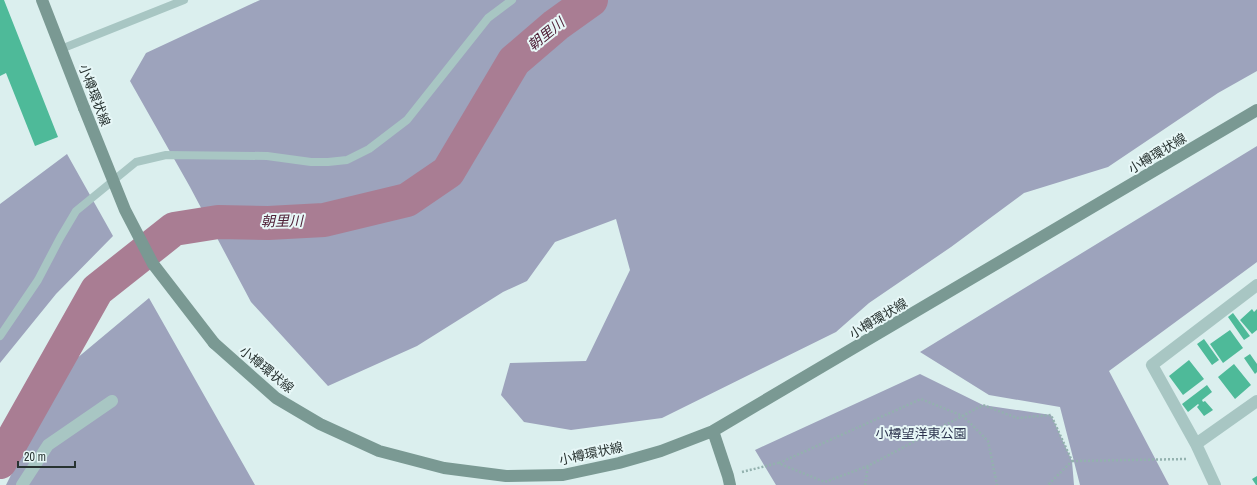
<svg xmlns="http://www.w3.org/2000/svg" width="1257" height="485" font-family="'Archivo Narrow','Noto Sans JP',sans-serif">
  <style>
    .green { fill: #9da3bc }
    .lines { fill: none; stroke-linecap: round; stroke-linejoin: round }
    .river { stroke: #a97d93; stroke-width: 34 }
    .building { fill: #4eba99 }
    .path { stroke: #93b1ae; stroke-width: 2.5; stroke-dasharray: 2 2; stroke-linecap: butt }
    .lane { stroke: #a8c6c3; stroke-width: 8 }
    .street { stroke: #a8c6c3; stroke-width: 12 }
    .secondary { stroke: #7a9993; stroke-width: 12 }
    .secondary-bridge { stroke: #7a9993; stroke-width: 12 }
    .labels { text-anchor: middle; stroke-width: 4; stroke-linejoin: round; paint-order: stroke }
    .street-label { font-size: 13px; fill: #283331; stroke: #e7f7f7 }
    .park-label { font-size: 13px; fill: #2e344f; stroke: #e7f7f7 }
    .water-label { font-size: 14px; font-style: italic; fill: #502138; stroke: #e7f7f7 }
  </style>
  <rect width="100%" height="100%" fill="#dbefee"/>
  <path class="green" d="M260 0H1257V71L1218 93 1108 167 1024 193 951 247 869 303 836 332 662 418 571 430 524 422 501 395 510 363 586 361 630 270 616 219 555 242 527 281 503 292 417 346 328 386 251 302 190 187 130 81 146 53Z
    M1257 146V262L1109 371 1169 485H1080L1060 407 989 395 920 352Z
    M67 154 113 236 56 294 0 363V204Z
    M149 298 255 485H6L64 369Z
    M920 374 983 405 1051 415 1072 461 1074 485H776L755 450Z"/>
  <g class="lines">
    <path class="river" d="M0 462 97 290 174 229 218 222 268 223 324 220 407 200 448 172 514 61 556 25 591 0"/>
  </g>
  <path class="building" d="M0 0H4L58 137 35 146 6 73 0 76Z
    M1252 309 1254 312 1257 309V330L1252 334 1240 320Z
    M1233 313 1250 336 1244 340 1228 317Z
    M1230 330 1243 348 1223 363 1210 344Z
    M1204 339 1219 360 1212 365 1197 344Z
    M1250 354 1257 364V372L1255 374 1244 358Z
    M1189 360 1204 379 1183 395 1169 376Z
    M1234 364 1251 385 1235 399 1218 377Z
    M1207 385 1212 392 1202 400 1203 402 1205 401 1213 410 1204 416 1197 407 1199 405 1198 404 1188 412 1182 404Z
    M1257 476V485H1256L1252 479Z"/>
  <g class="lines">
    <path class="path" d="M1072 461 1186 459
      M779 463 921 399 963 416 988 441 997 485
      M742 472 778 463 825 482 868 466 983 405 1017 418 1051 415 1072 461 1048 485
      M865 485 868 466"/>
    <path class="lane" d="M61 49 184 0
      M0 336 38 280 60 238 76 211 136 162 166 155 267 156 311 162H328L347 160 369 149 407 120 488 18 512 0"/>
    <path class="street" d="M1196 444 1257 401
      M22 485 48 445 112 401
      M1215 485 1196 444 1152 365 1257 285"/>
    <path class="secondary" d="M42 0 84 108
      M214 343 276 398 320 424 379 451 444 468 506 476 563 475 619 463 661 451 713 431 1257 110
      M713 431 728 476 730 485"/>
    <path class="secondary-bridge" d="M84 108 125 210 153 264 214 343"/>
  </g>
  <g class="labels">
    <g class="street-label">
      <text transform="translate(95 95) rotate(69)" y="5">小樽環状線</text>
      <text transform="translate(1157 153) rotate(-31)" y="5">小樽環状線</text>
      <text transform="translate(878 318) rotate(-31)" y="5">小樽環状線</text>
      <text transform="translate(267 369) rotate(39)" y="5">小樽環状線</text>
      <text transform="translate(591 453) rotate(-12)" y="5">小樽環状線</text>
    </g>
    <g class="park-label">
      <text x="921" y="438">小樽望洋東公園</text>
    </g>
    <g class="water-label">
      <text transform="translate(546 34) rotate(-39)" y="5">朝里川</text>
      <text transform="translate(282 221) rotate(-1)" y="5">朝里川</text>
    </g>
  </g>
  <path d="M18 461v6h57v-6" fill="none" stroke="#283331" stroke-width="2"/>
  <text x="24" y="461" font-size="12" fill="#283331" stroke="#e7f7f7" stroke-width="3" paint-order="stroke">20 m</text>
</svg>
